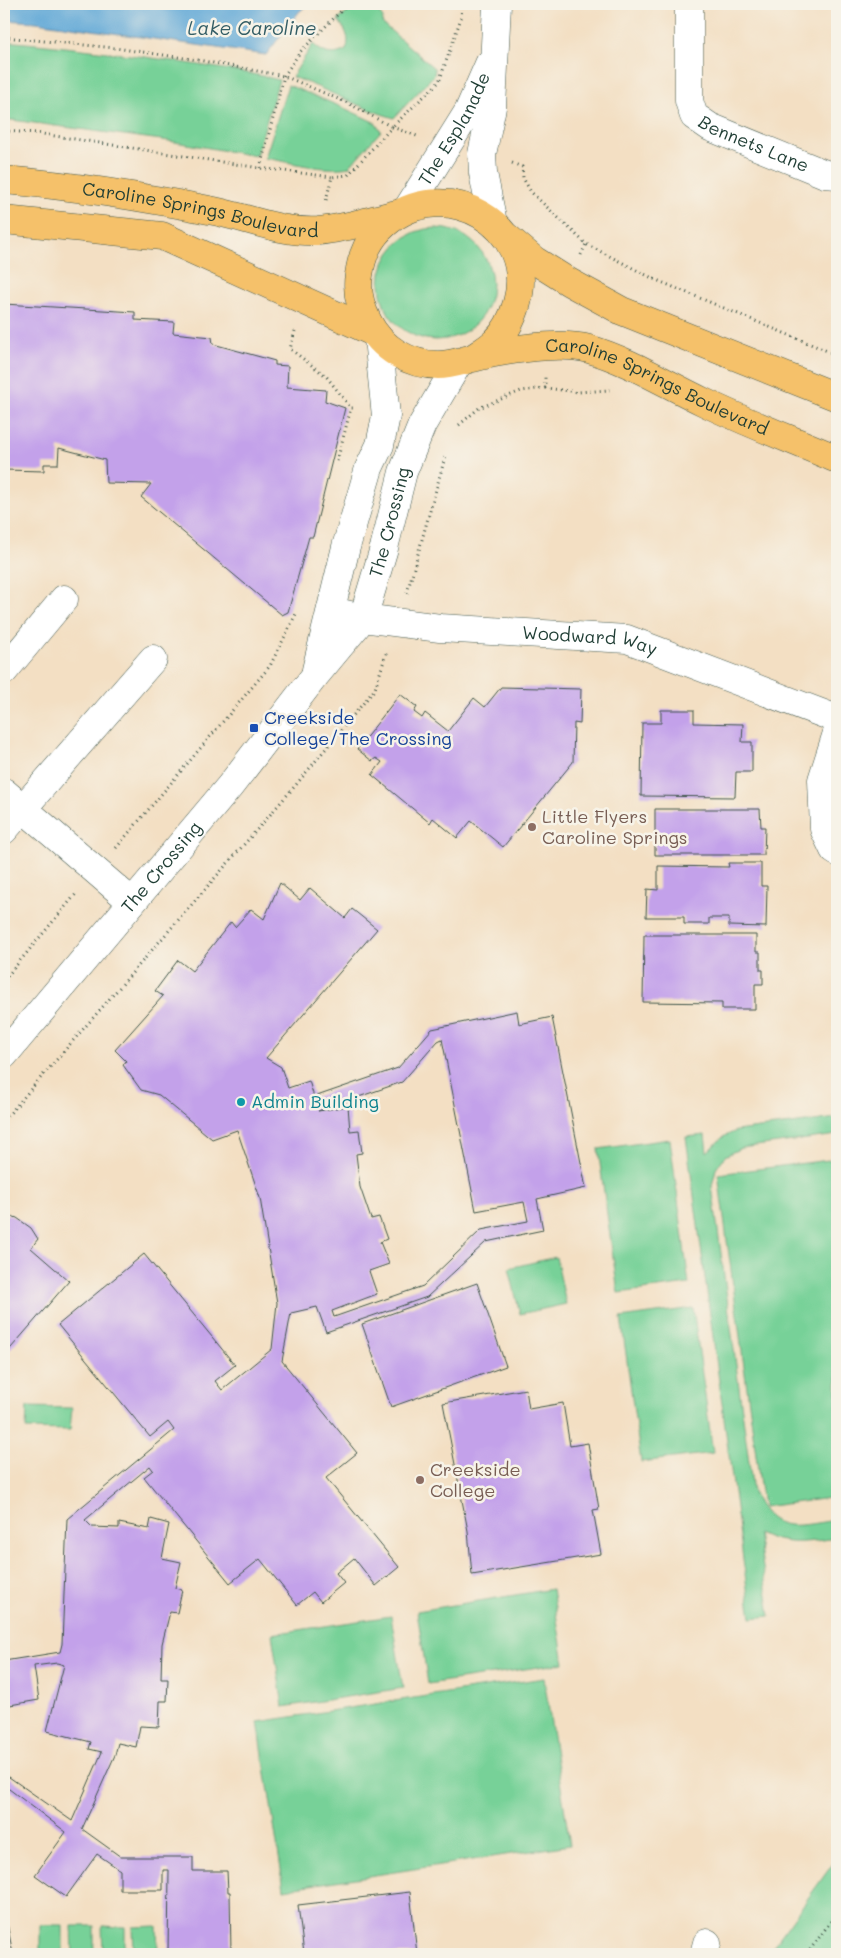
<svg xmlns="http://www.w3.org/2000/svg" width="841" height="1958" font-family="Mali,sans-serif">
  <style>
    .green { fill: #77d198; stroke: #4b8766 }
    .water { fill: #61a8d7; stroke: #407286 }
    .building { fill: #c3a1ea; fill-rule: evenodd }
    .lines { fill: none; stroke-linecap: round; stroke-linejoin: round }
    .minor-casing { stroke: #3f5549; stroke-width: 29 }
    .major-casing { stroke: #3f5549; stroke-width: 29 }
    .path { stroke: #3f5549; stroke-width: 3; stroke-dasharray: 1 4; stroke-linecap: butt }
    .minor { stroke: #fff; stroke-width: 28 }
    .major { stroke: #f5c16b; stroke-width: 28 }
    .transit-dot { fill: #1a4fb4; stroke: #f7f3e8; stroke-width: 2 }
    .education-dot { fill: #8d6e63; stroke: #f7f3e8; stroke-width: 2 }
    .culture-dot { fill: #0f9aa8; stroke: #f7f3e8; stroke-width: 2 }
    .labels { text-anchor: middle; stroke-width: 5; stroke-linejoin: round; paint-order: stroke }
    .street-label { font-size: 18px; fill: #1f3d34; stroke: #f7f3e8 }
    .transit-label { font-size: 18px; fill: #164399; stroke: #f7f3e8; text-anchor: start }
    .education-label { font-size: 18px; fill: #785e54; stroke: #f7f3e8; text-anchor: start }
    .culture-label { font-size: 18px; fill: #0d838f; stroke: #f7f3e8; text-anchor: start }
    .water-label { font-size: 19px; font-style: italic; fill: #335d65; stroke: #f7f3e8 }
  </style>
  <rect width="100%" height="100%" fill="#f7f3e8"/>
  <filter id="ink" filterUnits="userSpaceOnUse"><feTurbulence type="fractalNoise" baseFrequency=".02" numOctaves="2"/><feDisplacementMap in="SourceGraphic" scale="10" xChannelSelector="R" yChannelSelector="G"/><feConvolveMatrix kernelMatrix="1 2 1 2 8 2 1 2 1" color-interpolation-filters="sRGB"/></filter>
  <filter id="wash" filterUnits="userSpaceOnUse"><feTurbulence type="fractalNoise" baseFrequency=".0096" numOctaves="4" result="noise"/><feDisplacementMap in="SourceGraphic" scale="20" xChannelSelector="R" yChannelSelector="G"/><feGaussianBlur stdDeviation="1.12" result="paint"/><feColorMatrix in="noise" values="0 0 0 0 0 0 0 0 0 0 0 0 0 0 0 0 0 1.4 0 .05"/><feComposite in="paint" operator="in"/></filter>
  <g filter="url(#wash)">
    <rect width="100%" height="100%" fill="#f3dfc3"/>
    <path class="green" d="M358 4H372L383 18 382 23 435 69 434 75 394 118C359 108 327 89 292 77L313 44C324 54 332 57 346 50 351 38 345 29 338 20Z
      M4 41C73 47 143 56 212 67 235 71 257 74 279 80L256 156 169 141 4 119Z
      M288 85 344 108 376 123 381 131 349 167C325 172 290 162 265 158Z
      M380 284a56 56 0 1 1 112 0a56 56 0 1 1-112 0Z
      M837 1118V1135L741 1148 725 1156 716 1169 712 1186 753 1492C772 1537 797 1525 837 1520V1538C807 1542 787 1547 758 1533L770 1616 751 1618 686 1137 705 1135 707 1152 723 1137 736 1131Z
      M670 1139 689 1284 618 1293 598 1149Z
      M837 1159V1497L763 1507 718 1174Z
      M556 1257 566 1304 520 1314 509 1268Z
      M693 1308 713 1453 641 1462 621 1318Z
      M27 1407 72 1408 70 1430 26 1429Z
      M552 1589 564 1663 428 1684 417 1611Z
      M391 1616 403 1688 283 1707 272 1634Z
      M544 1678 570 1845 284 1889 258 1722Z
      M837 1858V1954H768L777 1941Z
      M40 1925H63V1954H40Z
      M72 1926H94V1954H73Z
      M102 1926 125 1927V1954H103Z
      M157 1926 158 1954H134L133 1927Z"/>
    <path class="water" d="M4 4H308L299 12 266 55 36 22 4 20Z"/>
    <g id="blocks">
      <path class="building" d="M4 304 135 312V320L174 322 173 333 212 337 213 344 275 361V365L288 366 287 387 326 390 325 401 345 408 313 537H309L288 612 282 615 141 497 151 484 106 483 105 460 59 448 58 464H44V471L4 470Z
        M501 687 581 689 580 724 574 723 573 762 503 847 471 821 457 838 433 818 430 823 372 775 382 762 376 758 372 761 357 749 400 694 417 707 414 712 422 718 425 713 448 731 474 698 485 707Z
        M661 710H694V723L743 724 742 742H752V772H736L735 797 641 796 642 723H661Z
        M655 809H760L761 827H765L764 855H655Z
        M728 863H761V886H767L766 927 729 926V918H709V924H684V917H646L647 889 658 890V866L729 867Z
        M280 883 300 900 310 888 345 918 352 909 377 929 266 1058 281 1067 288 1088 309 1081 314 1097 398 1068 432 1029 517 1011 519 1024 552 1017 586 1188 537 1199 543 1230 486 1242 427 1297 326 1332 317 1307 291 1313 282 1361 357 1453 326 1478 399 1567 376 1586 354 1558 336 1573 344 1583 321 1602 313 1592 297 1605 260 1559 230 1583 144 1477 153 1470 150 1466 85 1520 92 1527 119 1528V1523L149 1529 151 1519 169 1524 162 1558 181 1562 175 1588 182 1590 177 1613 170 1612 162 1644 161 1679H168L167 1701H160L159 1727 140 1726 136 1747 118 1743 115 1755 82 1829 121 1857H193V1871H227L228 1892H230L231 1954H168L169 1870H163V1890H120V1870L97 1854 66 1897 35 1875 66 1832 9 1789H4V1777H9L72 1821 102 1752 89 1749 91 1742 47 1731 64 1665 57 1663 34 1666 39 1700 4 1706V1661L60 1652 62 1644 67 1519 174 1430 168 1422 150 1437 58 1325 144 1254 235 1365 215 1381 222 1390 272 1349 277 1303 260 1198 237 1130 212 1139 159 1095 141 1090 123 1065 126 1061 115 1050 163 996 155 991 178 960 192 971 231 922 235 927 251 909 264 919ZM442 1039 476 1211 524 1202 528 1221 481 1230 423 1286 334 1317 332 1311 377 1294 369 1271 389 1264 380 1242 387 1239 379 1217 371 1219 360 1187 356 1154 362 1153 359 1130 350 1131 348 1106 318 1111 402 1082 438 1041Z
        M644 935H756V952H760V970H763V984H755V1009H722V1003L643 1002Z
        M6 1214 17 1218 31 1228 38 1239 31 1248 69 1281 4 1356V1216Z
        M477 1283 506 1366 391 1407 362 1324Z
        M526 1389 529 1409 563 1403 570 1446 588 1443 599 1509 593 1510 601 1554 472 1575 468 1531 443 1403Z
        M410 1892 417 1954H304L298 1905Z
        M4 1913H5L13 1954H4Z"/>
    </g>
  </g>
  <g filter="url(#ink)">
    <use href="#blocks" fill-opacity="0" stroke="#3f5549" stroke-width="1"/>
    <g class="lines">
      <defs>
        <g id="minor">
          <path id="s1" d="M689 4V101L694 116 710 127 825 174 837 175"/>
          <path id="s2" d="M408 208 468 112 489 64"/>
          <path d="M493 223 483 173 482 154 492 107 497 4"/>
          <path id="s3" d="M331 611 363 618 440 628 627 639 837 719"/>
          <path d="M316 670 346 547 369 468 380 445 386 416 378 338"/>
          <path d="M4 671 64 599"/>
          <path d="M837 733 822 780 824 829 834 850 837 852"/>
          <path d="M4 792 132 902"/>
          <path d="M4 830 153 659"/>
          <path id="s4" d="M4 1055 230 786 314 677 363 618 384 548 403 472 422 425 459 362"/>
          <path d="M704 1954 707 1943"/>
        </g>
        <g id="major">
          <path id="s5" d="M4 180C74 186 144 197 214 211 249 218 281 233 318 231 344 229 371 220 396 214"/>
          <path d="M4 220 162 236 373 332"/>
          <path d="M508 238 534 260 569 282 622 311 837 397"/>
          <path id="s6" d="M473 358C480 353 489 348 495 342 506 332 513 317 517 303 538 225 444 172 385 224 369 238 362 254 359 275 356 291 361 308 368 322 381 348 409 365 438 365 450 365 461 361 473 358 502 350 560 341 589 349 630 361 666 384 704 402 747 423 793 440 837 459"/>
        </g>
      </defs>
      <use href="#minor" class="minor-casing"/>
      <use href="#major" class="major-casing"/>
      <path class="path" d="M4 37 115 48 198 60 284 76 350 104 392 127 439 82 461 18 462 4
        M4 131 36 133 260 168 332 177
        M512 163 522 167 523 178 531 192 586 244 654 279 837 355
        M260 168 284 76 300 52 348 4
        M326 200 332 177 348 175 392 127 417 136
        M581 255 586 244
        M295 331 290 349 326 376 351 408H355
        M545 388 578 392 610 390
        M459 425 479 408 521 391 545 388V375
        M337 461 351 408
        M407 593 446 454
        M116 848 270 666 297 612
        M4 980 76 894
        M4 1120 295 786 375 689 387 651
        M807 1954 837 1913"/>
      <use href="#minor" class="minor"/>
      <use href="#major" class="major"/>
    </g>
  </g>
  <rect class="transit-dot" x="249" y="723" width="10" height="10" rx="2.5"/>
  <g class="education-dot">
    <circle cx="532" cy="827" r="5"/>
    <circle cx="420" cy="1480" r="5"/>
  </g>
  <circle class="culture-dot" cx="241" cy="1102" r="5"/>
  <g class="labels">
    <g class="street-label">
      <text dy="6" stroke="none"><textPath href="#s2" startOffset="92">The Esplanade</textPath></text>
      <text dy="6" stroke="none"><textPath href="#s1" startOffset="179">Bennets Lane</textPath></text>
      <text dy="6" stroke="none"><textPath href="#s5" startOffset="199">Caroline Springs Boulevard</textPath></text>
      <text dy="6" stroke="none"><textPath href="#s6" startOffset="701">Caroline Springs Boulevard</textPath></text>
      <text dy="6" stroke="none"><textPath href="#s4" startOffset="665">The Crossing</textPath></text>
      <text dy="6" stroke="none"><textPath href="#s3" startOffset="261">Woodward Way</textPath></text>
      <text dy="6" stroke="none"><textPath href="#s4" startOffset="245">The Crossing</textPath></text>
    </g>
    <g class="transit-label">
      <text x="264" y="724">Creekside<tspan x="264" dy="21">College/The Crossing</tspan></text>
    </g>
    <g class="education-label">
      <text x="542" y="823">Little Flyers<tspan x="542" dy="21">Caroline Springs</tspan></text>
      <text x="430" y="1476">Creekside<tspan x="430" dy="21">College</tspan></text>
    </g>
    <g class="culture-label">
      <text x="251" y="1108">Admin Building</text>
    </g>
    <g class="water-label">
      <text x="252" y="35">Lake Caroline</text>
    </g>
  </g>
  <rect width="841" height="1958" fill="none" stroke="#f7f3e8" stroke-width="20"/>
</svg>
